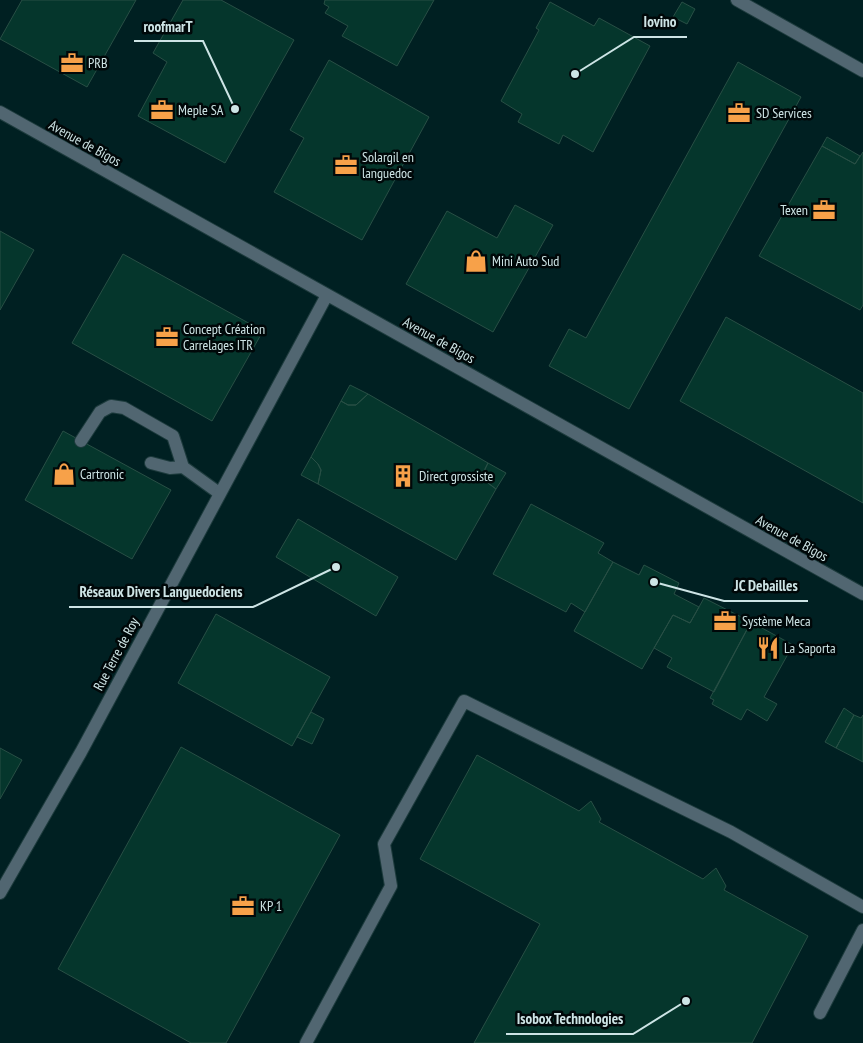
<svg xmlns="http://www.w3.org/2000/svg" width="863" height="1043" font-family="'PT Sans Narrow',sans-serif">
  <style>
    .building { fill: #05362c; stroke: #284f45 }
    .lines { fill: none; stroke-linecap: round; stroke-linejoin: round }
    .lane-casing { stroke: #1d3b3d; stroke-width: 14 }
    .street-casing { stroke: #1d3b3d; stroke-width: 14 }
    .lane { stroke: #516671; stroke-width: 12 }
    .street { stroke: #516671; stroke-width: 12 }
    .labels { text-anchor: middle; stroke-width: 5; stroke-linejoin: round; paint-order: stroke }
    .poi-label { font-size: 14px; fill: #cde4e5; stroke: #000809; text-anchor: start }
    .street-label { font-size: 14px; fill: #cde4e5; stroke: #000809 }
    .leader { fill: none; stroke: #cde4e5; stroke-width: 2 }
    .callout-dot { fill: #cde4e5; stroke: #000809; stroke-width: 2 }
    .callout-label { font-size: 15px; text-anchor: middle; font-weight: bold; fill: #cde4e5; stroke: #000809; stroke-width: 5; stroke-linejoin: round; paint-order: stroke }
  </style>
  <rect width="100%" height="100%" fill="#002022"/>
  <path class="building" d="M22 0H136L87 87 0 39Z
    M183 0H221L294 40 225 163 138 116 167 62 153 53Z
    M325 0H434L397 66 342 36 348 26 325 13 329 7 324 4Z
    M550 2 594 26 599 18 650 46 593 152 563 135 559 144 518 122 522 114 501 101 539 30 536 28Z
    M682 2 695 9 687 24 673 17Z
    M329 60 429 117 362 240 274 192 304 138 290 130Z
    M738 62 801 97 629 409 549 366 569 329 586 338Z
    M827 137 860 156 855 164 822 146Z
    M822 146 855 164 863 152V305L860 310 759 256Z
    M515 205 553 225 493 332 406 284 447 211 497 238Z
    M0 231 34 250 0 310Z
    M123 254 263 331 212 421 72 343Z
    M726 317 863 393V503L680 401Z
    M350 385 368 394 356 405H348L341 401Z
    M368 394 488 463 485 469 486 479 488 483 496 489 456 560 318 484 321 470 318 464 311 457 341 401 348 405H356Z
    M63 431 171 490 132 559 25 500Z
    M311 457 318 464 321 470 318 484 301 475Z
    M488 463 506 473 496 489 488 483 486 479 485 469Z
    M531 504 604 543 598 553 613 562 585 612 571 603 566 612 493 574Z
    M298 519 398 577 376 616 276 557Z
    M613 562 639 575 644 565 679 583 674 594 699 607 690 623 673 615 642 669 574 631Z
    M704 598 751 622 714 692 667 667 672 658 654 648 673 615 690 623Z
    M216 614 330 677 292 746 178 683Z
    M751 622 793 645 764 697 777 704 767 721 747 709 741 720 712 704 714 700 710 698Z
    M844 708 854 715 836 748 825 742Z
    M311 712 324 719 312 744 297 737Z
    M854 715 861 718 863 715V762L836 748Z
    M181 747 340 835 226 1043H191L58 969Z
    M0 748 22 760 0 799Z
    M477 755 579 811 591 801 601 819 599 822 703 879 716 868 726 886 724 890 808 936 752 1043H474L540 924 420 859Z"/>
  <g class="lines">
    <defs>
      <path id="lane" d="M81 441 100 412 111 406 124 408 173 436 183 467 219 493
        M151 463 170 468 183 467
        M820 1013 863 930
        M306 1043 391 886 384 844 464 701 731 832 863 907"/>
      <path id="street" d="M737 0 863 71
        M0 112 863 594
        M0 893 81 752 327 295"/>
    </defs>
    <use href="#lane" class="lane-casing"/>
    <use href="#street" class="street-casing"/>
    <use href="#lane" class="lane"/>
    <use href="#street" class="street"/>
  </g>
  <defs>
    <symbol id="office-bare" viewBox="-9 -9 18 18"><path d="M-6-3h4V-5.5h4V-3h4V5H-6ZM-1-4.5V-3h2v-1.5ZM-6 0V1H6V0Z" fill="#f7a149" stroke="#000809" stroke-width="2.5" paint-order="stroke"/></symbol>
    <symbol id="shop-bare" viewBox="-9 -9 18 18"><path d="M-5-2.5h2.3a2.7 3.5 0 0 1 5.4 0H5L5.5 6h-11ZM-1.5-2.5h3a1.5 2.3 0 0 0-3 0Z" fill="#f7a149" stroke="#000809" stroke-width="2.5" paint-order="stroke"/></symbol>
    <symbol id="building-bare" viewBox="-9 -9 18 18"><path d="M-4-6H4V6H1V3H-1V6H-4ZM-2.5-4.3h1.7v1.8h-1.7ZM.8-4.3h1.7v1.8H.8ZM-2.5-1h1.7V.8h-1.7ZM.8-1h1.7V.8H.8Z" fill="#f7a149" stroke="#000809" stroke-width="2.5" paint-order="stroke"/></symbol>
    <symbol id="restaurant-bare" viewBox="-9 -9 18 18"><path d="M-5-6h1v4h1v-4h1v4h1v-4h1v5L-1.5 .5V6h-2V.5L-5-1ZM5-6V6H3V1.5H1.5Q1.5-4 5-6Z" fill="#f7a149" stroke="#000809" stroke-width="2.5" paint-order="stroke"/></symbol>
  </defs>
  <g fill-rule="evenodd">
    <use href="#office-bare" x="56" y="47" width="32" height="32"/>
    <use href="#office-bare" x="146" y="94" width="32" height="32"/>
    <use href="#office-bare" x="723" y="97" width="32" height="32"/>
    <use href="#office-bare" x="330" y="149" width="32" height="32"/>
    <use href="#office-bare" x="808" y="194" width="32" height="32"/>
    <use href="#shop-bare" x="460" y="245" width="32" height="32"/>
    <use href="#office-bare" x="151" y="321" width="32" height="32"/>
    <use href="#shop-bare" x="48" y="458" width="32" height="32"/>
    <use href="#building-bare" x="387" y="460" width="32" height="32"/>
    <use href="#office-bare" x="709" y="605" width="32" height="32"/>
    <use href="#restaurant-bare" x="752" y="632" width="32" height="32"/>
    <use href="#office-bare" x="227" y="890" width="32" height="32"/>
  </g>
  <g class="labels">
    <g class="poi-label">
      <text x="88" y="68">PRB</text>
      <text x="178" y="115">Meple SA</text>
      <text x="756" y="118">SD Services</text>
      <text x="362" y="162">Solargil en<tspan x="362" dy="16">languedoc</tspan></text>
      <text x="808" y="215" text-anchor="end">Texen</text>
      <text x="492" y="266">Mini Auto Sud</text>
      <text x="183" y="334">Concept Création<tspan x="183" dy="16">Carrelages ITR</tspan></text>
      <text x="80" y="479">Cartronic</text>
      <text x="419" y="481">Direct grossiste</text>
      <text x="742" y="626">Système Meca</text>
      <text x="784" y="653">La Saporta</text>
      <text x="260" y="911">KP 1</text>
    </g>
    <g class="street-label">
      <text transform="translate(85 143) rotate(29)" y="5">Avenue de Bigos</text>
      <text transform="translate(439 340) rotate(29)" y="5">Avenue de Bigos</text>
      <text transform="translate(792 538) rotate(29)" y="5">Avenue de Bigos</text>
      <text transform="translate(116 654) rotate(-62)" y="5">Rue Terre de Roy</text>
    </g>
  </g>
  <path class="leader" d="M575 74L634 37H687M235 109L203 41H134M654 582L724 601H808M336 567L253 607H69M686 1001L633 1034H506"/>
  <g class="callout-dot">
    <circle cx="575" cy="74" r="5"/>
    <circle cx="235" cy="109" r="5"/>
    <circle cx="654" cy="582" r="5"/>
    <circle cx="336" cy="567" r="5"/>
    <circle cx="686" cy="1001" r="5"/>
  </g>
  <g class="callout-label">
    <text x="660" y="27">Iovino</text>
    <text x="168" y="32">roofmarT</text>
    <text x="766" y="591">JC Debailles</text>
    <text x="161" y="597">Réseaux Divers Languedociens</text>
    <text x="570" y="1024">Isobox Technologies</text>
  </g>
</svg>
